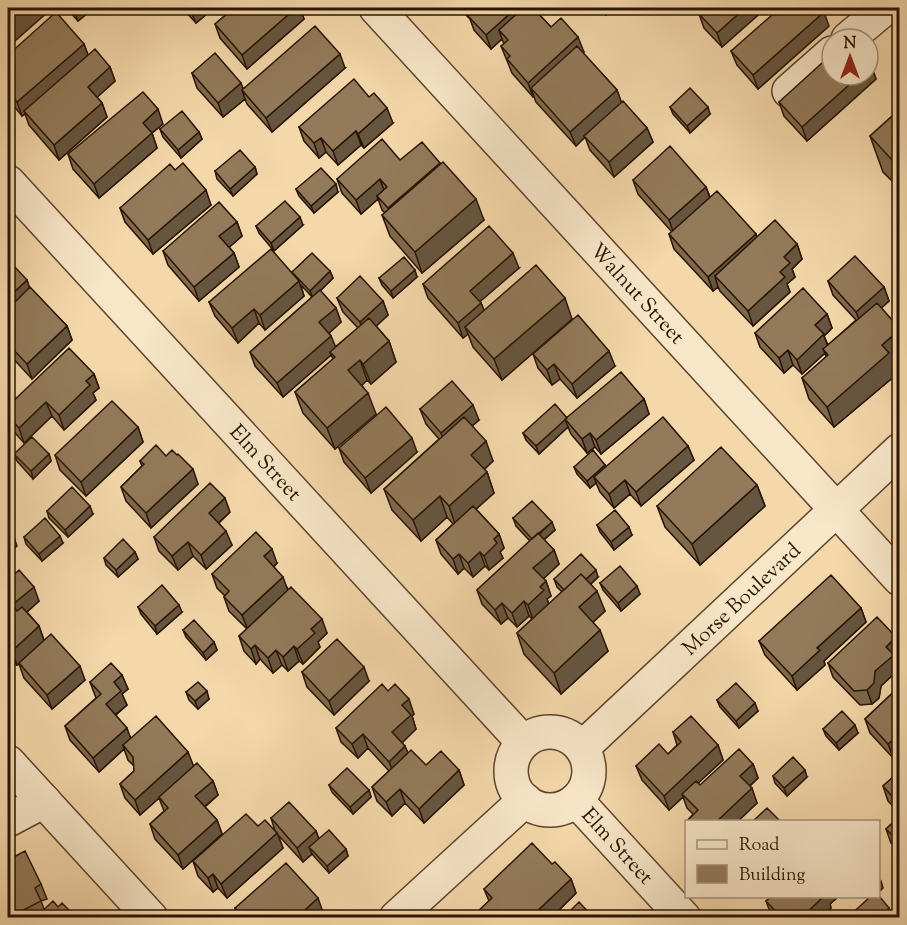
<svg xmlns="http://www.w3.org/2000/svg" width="907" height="925" font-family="'Sorts Mill Goudy',serif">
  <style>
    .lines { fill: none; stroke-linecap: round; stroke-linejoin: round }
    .minor-casing { stroke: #5b452e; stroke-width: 36 }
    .minor { stroke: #f8e6c8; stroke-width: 33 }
    .wall { fill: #7e694d; stroke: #281404; stroke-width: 1.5 }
    .shaded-wall { fill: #66553f; stroke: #281404; stroke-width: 1.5 }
    .building { fill: #927a5a; stroke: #281404; stroke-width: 1.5 }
    .labels { text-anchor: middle; stroke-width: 4.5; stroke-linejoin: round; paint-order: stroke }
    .street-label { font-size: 21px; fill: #281404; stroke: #f8e6c8 }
  </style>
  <rect width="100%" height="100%" fill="#f4d8aa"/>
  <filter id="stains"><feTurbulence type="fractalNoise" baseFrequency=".00333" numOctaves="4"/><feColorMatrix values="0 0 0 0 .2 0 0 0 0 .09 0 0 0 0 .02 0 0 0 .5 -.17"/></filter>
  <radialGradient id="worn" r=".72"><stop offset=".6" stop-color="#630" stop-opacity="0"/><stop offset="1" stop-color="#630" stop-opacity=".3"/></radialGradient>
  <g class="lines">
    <defs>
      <g id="minor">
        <path id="s1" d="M376 8 900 579"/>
        <path d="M848 39 885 8"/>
        <path d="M789 91 832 53"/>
        <path id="s2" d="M8 182 523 742"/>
        <circle cx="550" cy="771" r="39"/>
        <path id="s3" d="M582 748 900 450"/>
        <path d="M8 762 151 918"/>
        <path id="s4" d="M576 800 684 918"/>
        <path d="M8 820 44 801"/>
        <path d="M396 918 525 800"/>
      </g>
    </defs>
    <use href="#minor" class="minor-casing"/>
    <use href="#minor" class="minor"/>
  </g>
  <path class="wall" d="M66 8H94L78 21Z
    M182 8H214L196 23Z
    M234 8H300L304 19 247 69 220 38 215 24Z
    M461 8H533L551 27 584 52 583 53 617 90 621 102 647 128 653 142 614 177 590 150 585 137 576 146 536 102 534 97H533L512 73 501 46 504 44 502 39 491 49 474 30 470 19 463 12Z
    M599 8H614L606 15Z
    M766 8 722 47 704 28 699 14Z
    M829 26 758 89 737 65 731 51Z
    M84 44 88 55 110 67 115 81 97 97 102 103 107 117 59 160 29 125 25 114 22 116 8 99V55Z
    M871 65 876 79 807 141 784 116 779 102Z
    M345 68 272 132 247 104 245 99 223 117 197 88 192 73 243 88Z
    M670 107 710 114 690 133 673 114Z
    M900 109V189L883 172 870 136Z
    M393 123 364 148 361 145 338 165 326 152 319 158 304 141 299 127Z
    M163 124 152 133 157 148 99 198 73 169 68 154Z
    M160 129 199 132 202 139 181 158 163 137Z
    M400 160 441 164 484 220 422 273 390 236 382 215 385 213 382 210 378 199 361 214 342 193 337 179Z
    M255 167 257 174 233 196 217 179 215 171Z
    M175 170 211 205 153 254 125 222 120 208Z
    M633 180 706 187 710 197 756 234 757 237 797 244 802 259 792 269 795 277 787 284 790 292 753 326 720 291 718 287 713 291 674 249 669 234 672 232 638 194Z
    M296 189 338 192 314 213 299 196Z
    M237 222 242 236 229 247 234 253 239 267 199 301 168 265 163 251Z
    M303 225 274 251 259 233 256 226Z
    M519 268 480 301 484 310 572 319 502 380 473 347 468 334 463 338 428 298 423 284Z
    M8 270 27 280 29 288 67 326 72 340 32 379 8 353Z
    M330 271 333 278 320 291 336 308 341 322 329 333 331 336 335 347 358 328 343 312 337 298 383 301 388 315 376 326 389 341 396 362 371 384 367 380 362 385 376 414 335 449 303 413 295 392 333 359 331 355 283 397 255 366 250 352 312 297 301 285 304 296 265 330 259 323 238 343 215 316 209 302 293 274 292 272Z
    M417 277 393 298 382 285 379 278Z
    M828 281 884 287 889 301 881 308 900 329V357L893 363 897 374 834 427 809 399 802 378 826 357 825 353 802 374 793 365 784 373 760 347 755 333 827 314 832 328 824 336 828 345 856 320 833 295Z
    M533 354 615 366 577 398 560 379 552 385 538 368Z
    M94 374 99 388 93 393 96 400 64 430 52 416 24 443 8 425V389L15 399Z
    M644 399 649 414 601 454 595 447 587 453 571 434 568 427 539 454 526 440 523 433 567 418Z
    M420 409 479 420 472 426 493 461 484 470 487 472 494 493 476 509 499 534 504 548 500 552 503 558 489 570 485 566 473 577 464 568 458 574 441 554 436 540 453 524 447 517 421 541 392 510 384 489 439 439 426 424Z
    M138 427 143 442 86 496 60 470 55 455Z
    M688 446 694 460 641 506 630 494 614 508 600 492 596 483 590 488 577 474 574 467H606Z
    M339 448 417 452 371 493 344 462Z
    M14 454H49L51 461 33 479 17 461Z
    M166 456 198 484 151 528 126 501 121 487 142 466 140 461Z
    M757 485 765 506 700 565 665 527 657 506Z
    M47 511 93 514 68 537 49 518Z
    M230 512 219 523 232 545 206 569 193 556 178 570 159 551 154 537Z
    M513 518 555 530 544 540 554 550 559 564 543 579 546 581 551 596 547 599 549 604 562 592 557 587 554 579 598 577 591 584 605 611 593 622 608 651 561 694 524 654 517 633 532 619 529 616 517 627 508 618 501 624 482 604 477 590 530 541 516 526Z
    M597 525 632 535 614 550 600 532Z
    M24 537 63 543 42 561 26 544Z
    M135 552 138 559 118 577 106 565 104 558Z
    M277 563 274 567 288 589 327 633 318 642 320 647 303 664 299 661 288 671 282 665 273 673 260 659 256 664 244 651 239 636 247 629 229 611 224 597 225 596 217 588 212 574Z
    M8 580 39 601 27 612 39 626 44 640 85 680 52 709 24 678 19 664 17 665 8 655Z
    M600 583 640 594 621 611 603 590Z
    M138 607 182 612 157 634 141 614Z
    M861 608 866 622 824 661 825 665 797 690 765 655 759 641Z
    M183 630 214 642 217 650 206 660 186 637Z
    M896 637 900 648V653L895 657 899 669 881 686 879 698 872 704 860 705 833 677 828 663Z
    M302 672 369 681 334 715 307 687Z
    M122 675 128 689 122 694 127 705 116 715 131 738 194 767 213 781 218 795 205 807 217 820 222 834 183 869 155 839 150 824 164 811 159 798 140 815 125 798 120 784 134 771V766L128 760 124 749 99 772 70 740 65 726 96 698 90 682Z
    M900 686V753L894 759 870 733 865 719Z
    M388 691 414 714 412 716 416 729 402 742 408 753 426 765 459 770 464 785 424 823 405 803 392 816 377 801 372 787 389 771 368 748 358 758 341 742 336 728Z
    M186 692 209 699 198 709 189 700Z
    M717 700 758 711 739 728 720 707Z
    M823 729 858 733 839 750 826 736Z
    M673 732 718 745 723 760 698 783 700 785 753 764 758 778 750 786 757 803 737 822H688V820L693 814 687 808 683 797 669 810 642 780 636 766 668 754 677 745Z
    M900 771V813L888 801 883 786Z
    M773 776 807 777 787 796 775 783Z
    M329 785 369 790 371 797 353 814 332 792Z
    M900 816V852L891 843 886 829Z
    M271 818 316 831 319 839 346 849 348 856 329 873 312 854 303 862 278 835 283 848 227 898 218 888 213 892 198 876 193 861 258 826 275 831Z
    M8 860 41 884 47 899 41 901 44 909 58 907 77 918H8Z
    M552 864 571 879 576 893 551 918H471L489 901 484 889Z
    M771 897H838L830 904 831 908 821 918H773L771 915 766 901Z
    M235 908 323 912 317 918H239Z"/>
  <path class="shaded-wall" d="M22 8H48L49 11 8 47V20Z
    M73 8H94L78 21Z
    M192 8H214L196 23 190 9Z
    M296 8H300L304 19 247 69 242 55Z
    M516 8H526L499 30 502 39 491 49 486 35Z
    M603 8H614L606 15Z
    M745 8H766L722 47 717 33Z
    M824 12 829 26 758 89 753 75Z
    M578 37 584 52 537 94 531 88 534 97H533L528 83Z
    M84 44 89 58 24 111 25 114 22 116 17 102Z
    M340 54 345 68 272 132 266 118Z
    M871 65 876 79 807 141 802 127 860 75H868V68Z
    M110 67 115 81 93 101 88 87Z
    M241 83 245 94 242 90 245 99 223 117 218 103Z
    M617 90 622 104 584 136 585 137 576 146 570 132Z
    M102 103 107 117 59 160 54 145Z
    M708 107 710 114 690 133 687 126Z
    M387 108 393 123 364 148 358 134Z
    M158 109 163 124 152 133 157 148 99 198 94 184 143 123Z
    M647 128 653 142 614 177 609 162Z
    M356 131 361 145 338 165 333 151Z
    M199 132 202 139 181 158 178 150Z
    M321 138 326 152 319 158 314 143Z
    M900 153V180L892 160Z
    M440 163 445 177 393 222 388 208Z
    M255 167 257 174 233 196 230 189Z
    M380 179 385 193 377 196 378 199 361 214 356 200Z
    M336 184 338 192 314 213 311 206Z
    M706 187 711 201 674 234 669 220Z
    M206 190 211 205 153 254 148 240Z
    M476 199 484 220 422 273 415 252Z
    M300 217 303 225 274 251 271 243Z
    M237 222 242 236 225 251 219 236Z
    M756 234 761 248 715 276 718 287 713 291 708 277Z
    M797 244 802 259 792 269 795 277 787 284 790 292 753 326 748 311 780 272 784 257Z
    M234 253 239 267 199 301 194 287Z
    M513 253 519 268 476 305 470 291Z
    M415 270 417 277 393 298 391 291Z
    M330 271 333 278 313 298 310 291Z
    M27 280 32 295 8 318V298Z
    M299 281 304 296 265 330 260 315Z
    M884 287 889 301 862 326 856 312Z
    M565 298 572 319 502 380 494 359Z
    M383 301 388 315 366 336 360 322Z
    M481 303 487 317 465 327 468 334 463 338 458 323Z
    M336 308 341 322 325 337 319 322Z
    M254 309 259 323 238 343 232 328Z
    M827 314 832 328 824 336 829 349H823L825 353 802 374 797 360 815 325Z
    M67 326 72 340 32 379 27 364Z
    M900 330V357L893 363 897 374 834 427 827 407 882 345Z
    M331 336 337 350 330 352 331 355 283 397 277 383Z
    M389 341 396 362 371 384 363 364Z
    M788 350 793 365 784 373 779 358Z
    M609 351 615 366 577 398 572 384Z
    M360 360 367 380 356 391 348 370Z
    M554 364 560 379 552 385 547 370Z
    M94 374 99 388 93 393 96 400 64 430 59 415 86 381Z
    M368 393 376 414 335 449 327 428Z
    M14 396 17 403 8 412V402Z
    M644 399 649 414 601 454 596 440Z
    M46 402 52 416 24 443 19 428Z
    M473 405 479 420 447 448 441 433Z
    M565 419 568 427 539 454 536 446Z
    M138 427 143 442 86 496 81 482Z
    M590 433 595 447 587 453 582 439Z
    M412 438 417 452 371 493 365 478Z
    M486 441 493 461 478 475 471 455Z
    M688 446 694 460 641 506 636 492Z
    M49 454 51 461 33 479 31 471Z
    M605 465 608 472 594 477 596 483 590 488 587 481Z
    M193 469 198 484 151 528 146 513Z
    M487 472 494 493 456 527 449 506Z
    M625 480 630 494 614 508 609 494Z
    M757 485 765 506 700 565 692 544Z
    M440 496 447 517 421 541 413 520Z
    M225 498 230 512 214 527 209 513Z
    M90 506 93 514 68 537 65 530Z
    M552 522 555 530 535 547 533 540Z
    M629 527 632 535 614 550 611 542Z
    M12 531 17 546 8 554V535Z
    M226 531 232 545 206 569 201 555Z
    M499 534 504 548 500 552 503 558 489 570 484 556 494 539Z
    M60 536 63 543 42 561 39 554Z
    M188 542 193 556 178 570 172 556Z
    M272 549 277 563 269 571 264 556Z
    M554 550 559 564 539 583 533 568Z
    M135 552 138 559 118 577 116 570Z
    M480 552 485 566 473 577 468 563Z
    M459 554 464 568 458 574 453 559Z
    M596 570 598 577 571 602 569 595Z
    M283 577 288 591 248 630 242 615Z
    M546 581 551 596 547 599 549 605 533 620 528 605 540 587Z
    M637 586 640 594 621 611 618 603Z
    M34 587 39 601 18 620 12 605Z
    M597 591 605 611 587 628 579 607Z
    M524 601 529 616 517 627 512 613Z
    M502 603 508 618 501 624 495 610Z
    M179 605 182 612 157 634 155 626Z
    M861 608 866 622 824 661 825 665 797 690 792 676 817 648Z
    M322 619 327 633 318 642 320 647 303 664 297 649 311 629Z
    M39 626 44 641 17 665 12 651Z
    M600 630 608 651 561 694 554 673Z
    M896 637 900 648V653L895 657 899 669 881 686 879 698 872 704 867 690 886 647Z
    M214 642 217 650 206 660 203 653Z
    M255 645 260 659 256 664 251 649Z
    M294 646 299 661 288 671 283 657Z
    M276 650 282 665 273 673 268 658Z
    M80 666 85 680 52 709 47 695Z
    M364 667 369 681 334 715 329 701Z
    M122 675 128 689 122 694 127 705 111 718 106 704 114 682Z
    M207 691 209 699 198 709 195 701Z
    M409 699 414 714 412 716 416 729 398 747 392 732 402 705Z
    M755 703 758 711 739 728 736 721Z
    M855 725 858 733 839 750 836 743Z
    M127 728 132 742 123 745 124 749 99 772 93 758Z
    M363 734 368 748 358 758 352 744Z
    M900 734V753L894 759 888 744Z
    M718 745 723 760 684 796 682 794 683 797 669 810 664 796Z
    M405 746 411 760 395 776 389 762Z
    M188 752 194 767 140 815 135 800Z
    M753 764 758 778 745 790 740 776Z
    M459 770 464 785 424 823 419 809Z
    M805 770 807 777 787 796 784 788Z
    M213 781 218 795 200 810 195 796Z
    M752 788 757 803 737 822H716Z
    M400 789 405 803 392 816 386 802Z
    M369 790 371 797 353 814 350 807Z
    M217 820 222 834 183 869 178 855Z
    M316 831 321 845 309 847 312 854 303 862 297 848Z
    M277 833 283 848 227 898 221 884Z
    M346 849 348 856 329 873 327 866Z
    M213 874 218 888 213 892 208 878Z
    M571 879 576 893 551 918H532V916Z
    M881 881 883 888 879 892V883Z
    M823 897H838L830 904 831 908 821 918H801Z
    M318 898 323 912 317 918H296Z
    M889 908 893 918H879Z
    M786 911 789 918H781V917Z
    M528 912 530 918H523Z"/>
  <path class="building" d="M8 8H22L8 20Z
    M234 8H296L242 55 215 24Z
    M467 8H516L486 35 468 16 472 13Z
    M523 8H533L551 27 561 18 578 37 528 83 507 59 510 56 501 46 508 40 499 30Z
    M706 8H745L717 33 699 14Z
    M780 8H819L824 12 753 75 731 51Z
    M56 12 84 44 17 102 8 91V55Z
    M315 26 340 54 266 118 242 90Z
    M577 46 617 90 570 132 531 88Z
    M95 49 110 67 88 87 102 103 54 145 24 111Z
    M215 53 241 83 218 103 192 73Z
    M832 54V75H860L802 127 779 102Z
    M354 79 369 97 374 93 387 108 358 134 356 131 333 151 321 138 314 143 299 127Z
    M690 88 708 107 687 126 670 107Z
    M143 92 158 109 143 123 152 133 94 184 68 154Z
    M623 101 647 128 609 162 584 136Z
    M900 109V153L892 160 870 136Z
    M182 111 199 132 178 150 160 129Z
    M382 139 400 160 422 142 440 163 388 208 377 196 387 187 380 179 356 200 337 179Z
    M670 146 706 187 669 220 633 180Z
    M240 150 255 167 230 189 215 171Z
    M443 162 476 199 415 252 382 215Z
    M183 163 206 190 148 240 120 208 170 164 175 170Z
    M321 168 336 184 311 206 296 189Z
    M717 191 756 234 708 277 669 234Z
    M285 201 300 217 271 243 256 226Z
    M219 202 237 222 219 236 234 253 194 287 163 251Z
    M775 220 797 244 784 257 790 263 780 272 785 277 748 311 715 276Z
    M489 226 513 253 470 291 481 303 458 323 423 284Z
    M271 249 299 281 260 315 254 309 232 328 209 302Z
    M312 253 330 271 310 291 292 272Z
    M855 256 884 287 856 312 828 281Z
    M404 257 415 270 391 291 379 278Z
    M13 265 27 280 8 298V270Z
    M536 265 565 298 494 359 465 327Z
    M360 276 383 301 360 322 337 298Z
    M30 287 67 326 27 364 8 344V334L9 333 8 331V309Z
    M803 288 827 314 815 325 824 334 797 360 788 350 779 358 755 333Z
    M320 290 336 308 319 322 331 336 277 383 250 352Z
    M877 303 900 329 882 345 889 353 827 407 802 378 828 355 823 349Z
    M578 315 609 351 572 384 554 364 547 370 533 354Z
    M369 318 389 341 363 364 360 360 348 370 368 393 327 428 295 392 335 357 330 352Z
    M69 348 94 374 86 381 90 385 59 415 46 402 19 428 8 416V406Z
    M621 372 644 399 596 440 590 433 582 439 565 419Z
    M452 381 473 405 441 433 420 409Z
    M8 389 14 396 8 402Z
    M112 401 138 427 81 482 55 455Z
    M555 404 567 418 536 446 523 433Z
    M386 407 412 438 365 478 339 448Z
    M464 417 486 441 471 455 487 472 449 506 440 496 413 520 384 489Z
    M663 417 688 446 636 492 625 480 609 494 594 477Z
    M32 437 49 454 31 471 14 454Z
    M156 445 166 456 172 450 177 455 178 454 193 469 146 513 121 487 144 464 140 461Z
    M721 447 757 485 692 544 657 506Z
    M593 450 605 465 587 481 574 467Z
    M210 483 225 498 209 513 226 531 201 555 188 542 172 556 154 537Z
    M72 487 90 506 65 530 47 511Z
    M532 501 552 522 532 539 513 518Z
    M473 506 499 534 494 539 497 543 484 556 480 552 468 563 459 554 453 559 436 540Z
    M615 510 629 527 611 542 597 525Z
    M45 518 60 536 39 554 24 537Z
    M8 526 12 531 8 535Z
    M256 532 272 549 264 556 283 577 242 615 224 597 229 591 212 574Z
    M538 533 554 550 533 568 546 581 540 587 544 590 528 605 524 601 512 613 502 603 495 610 477 590Z
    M123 539 135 552 116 570 104 558Z
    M581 554 596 570 586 579 581 574 564 590 554 579Z
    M620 566 637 586 618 603 600 583Z
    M19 570 34 587 12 605 17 611 22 607 39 626 12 651 8 646V580Z
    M581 574 597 591 579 607 600 630 554 673 517 633Z
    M831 575 861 608 817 648 820 650 792 676 759 641Z
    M162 585 179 605 155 626 138 607Z
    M291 587 322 619 311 629 315 633 297 649 294 646 283 657 276 650 268 658 255 645 251 649 239 636Z
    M877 617 896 637 886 647 894 655 875 671 874 683 867 690 854 691 828 663Z
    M194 620 214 642 203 653 183 630Z
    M51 634 80 666 47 695 19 663Z
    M337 639 364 667 329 701 302 672Z
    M111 663 122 675 114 682 121 691 106 704 127 728 93 758 65 726 101 694 90 682Z
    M198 682 207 691 195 701 186 692Z
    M736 683 755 703 736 721 717 700Z
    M382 684 388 691 395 684 409 699 402 705 411 715 392 732 405 746 389 762 363 734 352 744 336 728Z
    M900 686V734L888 744 865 719Z
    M842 711 855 725 836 743 823 729Z
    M156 716 188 752 135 800 120 784 134 771 133 757 123 745Z
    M691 716 718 745 664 796 636 766 659 744 668 754 681 742 673 732Z
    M739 749 753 764 740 776 752 788 716 822H689L688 820 698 810 682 794 696 781 700 785Z
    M411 750 426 765 441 751 459 770 419 809 400 789 386 802 372 787Z
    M793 757 805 770 784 788 773 776Z
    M197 763 213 781 195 796 217 820 178 855 150 824 168 808 159 797Z
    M347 768 369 790 350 807 329 785Z
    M900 771V804H899L883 786Z
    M289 802 316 831 297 848 271 818Z
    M767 808 781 822H752Z
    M246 814 258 826 265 820 277 833 221 884 213 874 208 878 193 861Z
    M900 816V843L886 829Z
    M329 830 346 849 327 866 309 847Z
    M532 843 552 864 555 862 571 879 532 916 528 912 523 918H471L492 898 484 889Z
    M25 851 41 884 35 888 41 901 8 918V860Z
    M286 863 318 898 296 918H244L235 908Z
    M879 896 889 908 879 918H847L870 897Z
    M771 897H823L801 918H793L786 911 781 917 766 901Z
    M53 901 58 907 62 903 77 918H35Z
    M579 902 594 918H563Z"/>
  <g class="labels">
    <g class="street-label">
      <text dy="7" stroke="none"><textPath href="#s1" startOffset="387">Walnut Street</textPath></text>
      <text dy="7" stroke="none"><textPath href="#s2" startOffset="381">Elm Street</textPath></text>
      <text dy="7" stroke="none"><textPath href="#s3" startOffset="218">Morse Boulevard</textPath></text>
      <text dy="7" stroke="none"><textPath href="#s4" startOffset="62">Elm Street</textPath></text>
    </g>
  </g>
  <rect width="907" height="925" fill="none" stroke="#f4d8aa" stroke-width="30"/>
  <rect x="9" y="9" width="889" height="907" fill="none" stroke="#281404" stroke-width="3"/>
  <rect x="15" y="15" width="877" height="895" fill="none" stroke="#281404" stroke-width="1.5"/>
  <rect x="685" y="820" width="195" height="78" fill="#f8e6c8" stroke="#a5927a" stroke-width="1.5"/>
  <rect x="697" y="840" width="30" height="9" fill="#f8e6c8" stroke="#a5927a" stroke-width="1.5"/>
  <text x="739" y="850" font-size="18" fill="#281404">Road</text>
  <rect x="697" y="865" width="30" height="18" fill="#927a5a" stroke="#a5927a" stroke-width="1.5"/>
  <text x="739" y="880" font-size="18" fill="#281404">Building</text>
  <g transform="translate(850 57)"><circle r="28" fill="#f8e6c8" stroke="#a5927a" stroke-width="1.5"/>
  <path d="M0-4.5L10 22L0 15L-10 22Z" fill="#8f2418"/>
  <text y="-9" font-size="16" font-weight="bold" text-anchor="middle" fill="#281404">N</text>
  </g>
  <rect width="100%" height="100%" filter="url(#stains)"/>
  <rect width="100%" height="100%" fill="url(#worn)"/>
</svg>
